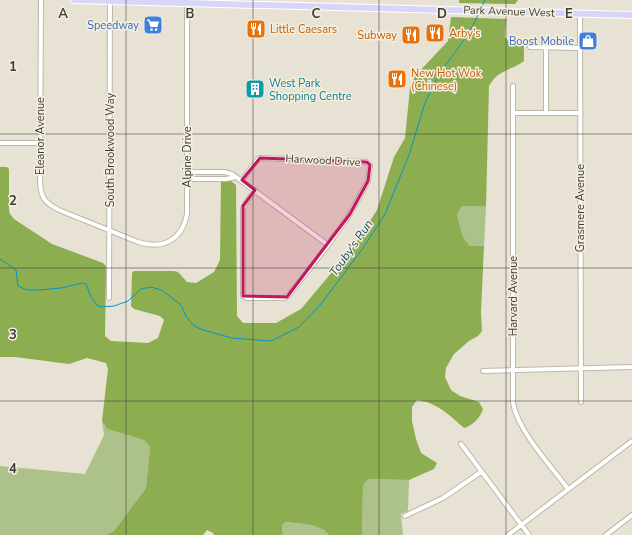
<svg xmlns="http://www.w3.org/2000/svg" width="632" height="535" font-family="'Nunito Sans',sans-serif">
  <style>
    .green { fill: #acc28a }
    .forest { fill: #8cae50 }
    .lines { fill: none; stroke-linecap: round; stroke-linejoin: round }
    .stream { stroke: #0295c9; stroke-width: 1 }
    .street-casing { stroke: #bdb8aa; stroke-width: 6 }
    .primary-casing { stroke: #fff; stroke-width: 8 }
    .street { stroke: #fff; stroke-width: 4 }
    .primary { stroke: #d8d6f8; stroke-width: 6 }
    .marked { fill: #c2185b; fill-opacity: 0.2; stroke: #c2185b; stroke-width: 3; stroke-linejoin: round }
    .grid { fill: none; stroke: #3e3c36; stroke-width: 1; stroke-opacity: 0.55 }
    .labels { text-anchor: middle; stroke-width: 3; stroke-linejoin: round; paint-order: stroke }
    .street-label { font-size: 11px; fill: #3e3c36; stroke: #f5efe0 }
    .shop-label { font-size: 11px; fill: #366cbe; stroke: #f5efe0; text-anchor: end }
    .food-label { font-size: 11px; fill: #c56008; stroke: #f5efe0; text-anchor: start }
    .culture-label { font-size: 11px; fill: #0d838f; stroke: #f5efe0; text-anchor: start }
    .water-label { font-size: 12px; font-style: italic; fill: #1e4d64; stroke: #f5efe0 }
    .grid-label { font-size: 13px; text-anchor: middle; font-weight: bold; fill: #3e3c36; stroke: #f5efe0; stroke-width: 3; stroke-linejoin: round; paint-order: stroke }
  </style>
  <rect width="100%" height="100%" fill="#e7e2d3"/>
  <path class="green" d="M462 206H486L484 246H470L463 237 457 215Z
    M102 421 107 429 144 440 150 447 146 488 114 531 106 535H0V466L85 474 104 435Z
    M368 479 409 480 408 511 401 514 403 535H362L363 485Z
    M284 522C297 523 322 524 329 535H283L282 525Z"/>
  <path class="forest" d="M459 0H518L515 4 459 3Z
    M451 17 507 19 506 22 505 37 510 43 524 46V61C511 71 498 69 489 86L486 206H462L457 215 463 237 470 246H484L481 312 482 331 478 336 469 341 454 354 446 368 445 377 451 390 460 396 479 402 483 409C481 417 472 426 464 428 449 415 438 403 417 400L412 407V421L416 439 421 453 437 463 434 469 409 480 368 479 363 485 362 535H329C322 524 297 523 285 522L282 525 283 535H214L213 533 207 530 203 535H106L114 531 146 488 150 447 144 440 107 429 102 421 108 369 106 363 87 358 69 364 15 357H0V167H7L9 169V210L10 214 14 219 52 244 103 263 106 266 105 336 111 341 148 343 158 338 164 320 160 316 134 309 131 306 132 273 134 271H174L178 272 187 282 196 283 214 272 220 260 221 181H231L236 185 237 316 243 323H276L301 309 354 246 377 210 394 157 405 138 410 88 415 76 448 41Z"/>
  <g class="lines">
    <path class="stream" d="M481 8 485 0
      M0 259 16 270 18 286 27 290H39L61 288 82 283 86 284 91 297 97 305 101 307 114 306 128 301 141 289 151 287 158 289 163 291 181 305 186 316 194 326 203 330 232 338 271 341 299 327 321 304 363 248 385 214 409 155 425 103 439 74 469 33 479 13"/>
    <defs>
      <path id="street" d="M41 0 40 178C40 196 43 202 59 210L138 242C163 250 182 240 187 214V3
        M580 13 581 402
        M530 47 579 48
        M513 86V403C518 431 551 466 568 489
        M513 113H579
        M546 113V48
        M0 143H40
        M187 172H224L232 174 328 245
        M187 179H226L236 177
        M242 180 258 159 260 158 367 162 370 165 368 181 350 214 328 245 289 295 284 298H247L243 296V209L245 204 255 190
        M109 298 110 0
        M483 371 632 367
        M461 444 529 535
        M405 516 443 498 481 472
        M508 535 632 441
        M606 535 632 515"/>
      <path id="primary" d="M74 0 632 15"/>
    </defs>
    <use href="#street" class="street-casing"/>
    <use href="#primary" class="primary-casing"/>
    <use href="#street" class="street"/>
    <use href="#primary" class="primary"/>
  </g>
  <path class="marked" d="M260 158 367 162 370 165 368 181 350 214 287 297 243 296V206L255 190 242 180Z"/>
  <path class="grid" d="M126 0V535M253 0V535M379 0V535M506 0V535M0 134H632M0 268H632M0 401H632"/>
  <defs>
    <symbol id="supermarket-square" viewBox="-11 -11 22 22"><rect x="-9" y="-9" width="18" height="18" rx="4" fill="#3f7fe0" stroke="#f5efe0"/><path d="M-6-5.5h2.5l.6 2H6L4.5 2H-2.5L-4.4-4H-6ZM-1.5 3.2a1.3 1.3 0 1 0 .1 0ZM3 3.2a1.3 1.3 0 1 0 .1 0Z" fill="#fff"/></symbol>
    <symbol id="restaurant-square" viewBox="-11 -11 22 22"><rect x="-9" y="-9" width="18" height="18" rx="4" fill="#e8710a" stroke="#f5efe0"/><path d="M-5-6h1v4h1v-4h1v4h1v-4h1v5L-1.5 .5V6h-2V.5L-5-1ZM5-6V6H3V1.5H1.5Q1.5-4 5-6Z" fill="#fff"/></symbol>
    <symbol id="shop-square" viewBox="-11 -11 22 22"><rect x="-9" y="-9" width="18" height="18" rx="4" fill="#3f7fe0" stroke="#f5efe0"/><path d="M-5-2.5h2.3a2.7 3.5 0 0 1 5.4 0H5L5.5 6h-11ZM-1.5-2.5h3a1.5 2.3 0 0 0-3 0Z" fill="#fff"/></symbol>
    <symbol id="building-square" viewBox="-11 -11 22 22"><rect x="-9" y="-9" width="18" height="18" rx="4" fill="#0f9aa8" stroke="#f5efe0"/><path d="M-4-6H4V6H1V3H-1V6H-4ZM-2.5-4.3h1.7v1.8h-1.7ZM.8-4.3h1.7v1.8H.8ZM-2.5-1h1.7V.8h-1.7ZM.8-1h1.7V.8H.8Z" fill="#fff"/></symbol>
  </defs>
  <g fill-rule="evenodd">
    <use href="#supermarket-square" x="142" y="14" width="22" height="22"/>
    <use href="#restaurant-square" x="245" y="18" width="22" height="22"/>
    <use href="#restaurant-square" x="424" y="22" width="22" height="22"/>
    <use href="#restaurant-square" x="400" y="24" width="22" height="22"/>
    <use href="#shop-square" x="577" y="30" width="22" height="22"/>
    <use href="#restaurant-square" x="386" y="68" width="22" height="22"/>
    <use href="#building-square" x="244" y="78" width="22" height="22"/>
  </g>
  <g class="labels">
    <g class="street-label">
      <text transform="translate(509 11) rotate(2)" y="4">Park Avenue West</text>
      <text transform="translate(40 136) rotate(-90)" y="4">Eleanor Avenue</text>
      <text transform="translate(110 150) rotate(-90)" y="4">South Brookwood Way</text>
      <text transform="translate(187 157) rotate(-90)" y="4">Alpine Drive</text>
      <text transform="translate(323 160) rotate(3)" y="4">Harwood Drive</text>
      <text transform="translate(580 208) rotate(-90)" y="4">Grasmere Avenue</text>
      <text transform="translate(513 296) rotate(-90)" y="4">Harvard Avenue</text>
    </g>
    <g class="shop-label">
      <text x="139" y="29">Speedway</text>
      <text x="574" y="45">Boost Mobile</text>
    </g>
    <g class="food-label">
      <text x="270" y="33">Little Caesars</text>
      <text x="449" y="37">Arby's</text>
      <text x="397" y="39" text-anchor="end">Subway</text>
      <text x="411" y="77">New Hot Wok<tspan x="411" dy="13">(Chinese)</tspan></text>
    </g>
    <g class="culture-label">
      <text x="269" y="87">West Park<tspan x="269" dy="13">Shopping Centre</tspan></text>
    </g>
    <g class="water-label">
      <text transform="translate(351 248) rotate(-55)" y="4">Touby's Run</text>
    </g>
  </g>
  <g class="grid-label">
    <text x="63" y="18">A</text>
    <text x="190" y="18">B</text>
    <text x="316" y="18">C</text>
    <text x="442" y="18">D</text>
    <text x="569" y="18">E</text>
    <text x="13" y="71">1</text>
    <text x="13" y="205">2</text>
    <text x="13" y="339">3</text>
    <text x="13" y="473">4</text>
  </g>
</svg>
